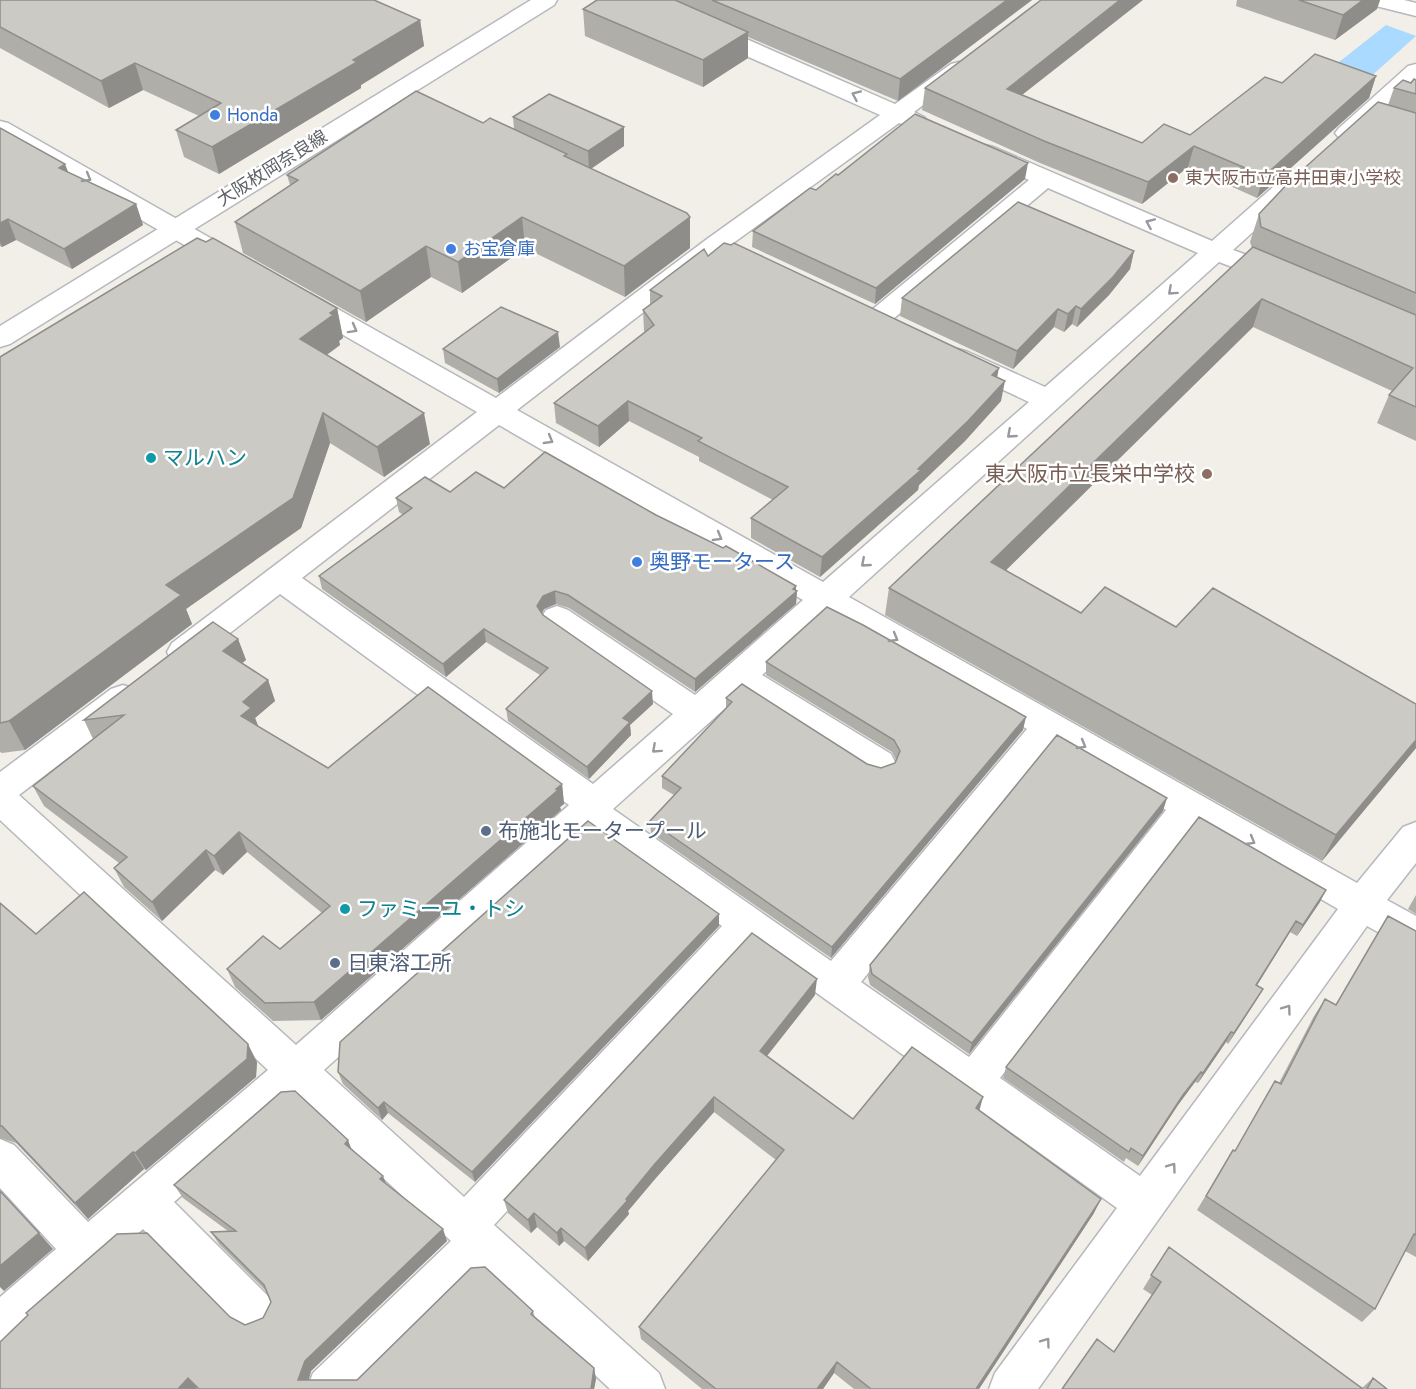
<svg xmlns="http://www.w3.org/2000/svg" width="1416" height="1389" font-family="Jost,'Noto Sans JP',sans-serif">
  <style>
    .water { fill: #aadaff }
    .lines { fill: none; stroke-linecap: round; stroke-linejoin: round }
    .street-casing { stroke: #b5b8bc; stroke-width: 3 }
    .secondary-casing { stroke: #b6babf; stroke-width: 3 }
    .street { fill: #fff; fill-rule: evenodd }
    .secondary { fill: #fff; fill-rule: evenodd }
    .wall { fill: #afaea9 }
    .shaded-wall { fill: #8f8d8a }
    .building { fill: #cccac5; stroke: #8f8d8a; stroke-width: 1.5 }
    .oneway { stroke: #979a9d }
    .shop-dot { fill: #3f7fe0; stroke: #fff; stroke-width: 2 }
    .education-dot { fill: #8d6e63; stroke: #fff; stroke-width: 2 }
    .culture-dot { fill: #0f9aa8; stroke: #fff; stroke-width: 2 }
    .service-dot { fill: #5c6f8a; stroke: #fff; stroke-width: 2 }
    .labels { text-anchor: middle; stroke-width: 5; stroke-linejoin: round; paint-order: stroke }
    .far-shop-label { font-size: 18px; fill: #366cbe; stroke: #fff; text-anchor: start }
    .far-street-label { font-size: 18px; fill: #5f6368; stroke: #fff }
    .far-education-label { font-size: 18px; fill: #785e54; stroke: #fff; text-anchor: start }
    .culture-label { font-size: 21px; fill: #0d838f; stroke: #fff; text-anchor: start }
    .education-label { font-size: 21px; fill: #785e54; stroke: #fff; text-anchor: end }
    .shop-label { font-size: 21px; fill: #366cbe; stroke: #fff; text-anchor: start }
    .service-label { font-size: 21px; fill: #4e5e75; stroke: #fff; text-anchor: start }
  </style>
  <rect width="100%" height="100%" fill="#f1efe8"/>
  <path class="water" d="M1386 25 1416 36 1368 79 1334 66Z"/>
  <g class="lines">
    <defs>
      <path id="street" d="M628 0H657L895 104 951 64 959 62 967 64 970 69 914 112 924 117 928 122 924 127 916 129 899 123 725 249 517 410 823 582 1029 402 948 364 944 358 948 352 958 349 968 352 1045 387 1198 253 1048 188 886 325 877 327 868 325 864 319 868 313 1029 180 977 157 973 152 977 147 985 145 993 147 1212 241 1289 173 1298 171 1307 173 1310 178 1307 183 1233 250 1244 254 1248 260 1244 266 1235 268 1219 262 849 597 1357 883 1403 827 1416 822V863L1387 900 1416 916V951L1403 946 1367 926 1038 1389H989L995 1373 1117 1208 751 946 494 1225 659 1373 665 1389H610L482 1269 361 1389H307L313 1373 451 1241 295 1096 174 1202 269 1297 276 1312 269 1327 254 1334 239 1327 143 1229 15 1340 0 1347V1297L56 1249 0 1188V1139L14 1145 88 1222 268 1070 0 820V772L111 689 123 685 135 689 140 698 135 707 19 795 296 1045 569 805 280 594 194 661 183 664 172 661 167 652 172 643 477 412 293 306 289 300 293 294 302 292 311 294 496 398 707 239 880 115 631 5ZM499 425 803 600 695 695 568 610 557 606 546 610 541 618 546 626 673 714 593 784 302 578ZM828 615 1027 729 831 961 613 809 741 694 867 774 879 778 891 774 896 764 891 754 762 675ZM1053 745 1166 810 969 1057 861 982ZM1195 826 1338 909 1140 1176 1000 1078ZM589 831 722 926 464 1197 324 1070Z
        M1369 0H1404L1416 3V16L1372 5Z
        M1416 64V83L1355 138 1347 140 1339 138 1335 133 1339 128 1408 66Z
        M0 121 8 123 242 256 246 262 242 268 233 270 224 268 0 138Z"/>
      <path id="secondary" d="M531 0H557L554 5 10 344 0 347V326Z"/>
    </defs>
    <use href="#street" class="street-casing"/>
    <use href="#secondary" class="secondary-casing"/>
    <use href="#street" class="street"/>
    <use href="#secondary" class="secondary"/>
  </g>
  <path class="wall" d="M0 0 420 20 424 46 361 85V88L219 174 184 157 176 130 199 116 143 90 109 108 0 48Z
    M597 0H1032L898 101 748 37V58L703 87 585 36 583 9Z
    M1237 0H1380L1377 9 1335 40 1236 6Z
    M1376 76 1369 98 1257 198 1188 167 1142 204 1040 163 922 110 925 88 1023 95 1142 143 1190 135 1282 83Z
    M1416 80V441L1377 423 1389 395 1392 391 1253 327 1005 570 1081 613 1176 627 1416 704V748L1322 861 885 615 889 588 1252 248 1250 242 1259 214 1388 105 1394 88Z
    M513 117 624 127V146L591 169 690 248 625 297 525 248 462 293 431 277 366 322 243 253 235 222 290 185 287 175 483 123 514 129Z
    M0 128 68 172 136 204 143 225 72 269 16 240 2 247 0 246Z
    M1025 179 875 304 752 247 753 231 816 190Z
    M206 242 337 308 343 338 339 341 340 345 327 355 430 444 384 477 330 443 301 528 186 609 192 624 25 750 2 753 0 752V357Z
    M1134 251 1130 269 1109 295 1077 327 1072 324 1064 332 1054 327 1013 369 900 316 902 298Z
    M708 256 997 378 1001 401 965 441 919 485 918 490 820 577 751 538V518L773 500 699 461V457L629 421 599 447 556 423 554 403 645 332 644 331 643 310 650 305V290Z
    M560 347 499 393 445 363 443 349Z
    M504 488 656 515 796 586V590L797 591 796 604 695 692 569 608 556 604 544 609 542 613 543 615 653 704 630 725 631 735 589 779 508 721 506 709 540 675 486 642 446 677 322 589 319 576 403 515 399 512 396 498 450 492Z
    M238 639 246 660 242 663 268 680 275 701 255 718 258 726 328 768 562 784 564 804 560 807 561 810 321 1020 273 1021 235 987 227 969 280 949 322 913 247 852 223 875 215 870 162 921 124 887 114 868 119 863 44 806 33 786 93 739 84 720Z
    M766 662 1023 730 831 958 651 833 650 821 674 795 662 788V776L726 709V698L867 764 881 768 895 763 896 760 892 752 766 675Z
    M1163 811 969 1054 870 985 868 977 870 965Z
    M1416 895V914L1408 909Z
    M1320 902 1297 936 1290 932 1257 985 1263 989 1257 999 1228 1044 1226 1042 1198 1083 1195 1082 1178 1105 1138 1166 1126 1158 1124 1162 1003 1078 1006 1067Z
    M0 903 36 934 257 1062 256 1077 146 1170 144 1169 88 1219 16 1143 0 1138Z
    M719 914V926L475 1182 388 1113 382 1120 343 1084 338 1072Z
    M1388 916 1416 931V1257L1405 1251 1375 1309 1362 1322 1197 1210 1233 1150 1235 1151 1275 1081 1279 1083 1314 1016 1325 999 1336 1005Z
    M815 995 767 1056 853 1119 979 1110 1094 1213 979 1389H854L834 1373 823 1389H702L641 1339 639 1327 776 1160 714 1112 655 1179 628 1211 629 1214 588 1261 564 1241 559 1246 537 1227 531 1233 508 1213 504 1200Z
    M352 1149 386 1185 447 1241 311 1371 309 1380H357L533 1311 535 1318 594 1368 596 1379 594 1389H0L230 1317 245 1325 263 1318 271 1302 267 1292 219 1244 211 1232 228 1231 183 1198 174 1185Z
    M1169 1247 1362 1388 1373 1378 1387 1389H1062L1114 1352 1152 1295 1143 1289Z"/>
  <path class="shaded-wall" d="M1007 0H1032L898 101 900 79Z
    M1120 0H1143L1003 110 1007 89Z
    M1363 0H1380L1377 9 1335 40 1343 15Z
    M420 20 424 46 361 85V88L219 174 212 147 353 60Z
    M748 32V58L703 87V60Z
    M135 63 143 90 109 108 101 81Z
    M1376 76 1369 98 1257 198 1264 176Z
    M624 127V146L589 170 588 151Z
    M1194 146 1188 167 1142 204 1148 182Z
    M1028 163 1025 179 875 304 876 288Z
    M65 164 73 184 59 168Z
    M136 204 143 225 72 269 64 249Z
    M522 217 525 248 462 293 458 262Z
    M690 217V248L625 297 624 266Z
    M8 219 16 240 2 247 0 242V223Z
    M426 246 431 277 366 322 360 291Z
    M1134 251 1130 269 1109 295 1077 327 1081 309Z
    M1262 299 1253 327 986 590 991 562Z
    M1076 306 1072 324 1064 332 1068 314Z
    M337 308 343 338 339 341 340 345 307 369 300 339 330 313Z
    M1058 309 1054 327 1013 369 1017 351Z
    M558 332 560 347 499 393 497 379Z
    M999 368 995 388 992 375Z
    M1005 381 1001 401 965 441 919 485 918 490 820 577 822 557 918 469Z
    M628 401 629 421 599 447 598 426Z
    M323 413 330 443 301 528 186 609 192 624 25 750 9 721 166 585Z
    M424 413 430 444 384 477 377 447Z
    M796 586V592L797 591 796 604 695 692V679Z
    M555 591 556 604 544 609 539 619 537 606 543 596Z
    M484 629 486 642 446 677 443 664Z
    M238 639 246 660 231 672 223 651Z
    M268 680 275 701 255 718 259 728 241 716 243 702Z
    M652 691 653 704 630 725 631 735 589 779 587 767 623 718Z
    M1026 717 1023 730 831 958 832 947Z
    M1416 740V748L1322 861 1336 835Z
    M562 784 564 804 560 807 561 810 321 1020 314 1002Z
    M1167 798 1163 811 969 1054 972 1043Z
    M239 832 247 852 223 875 214 856Z
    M206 850 215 870 162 921 152 902Z
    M1326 890 1320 902 1297 936 1303 925Z
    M719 914V926L475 1182 472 1172Z
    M1296 921 1290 932 1251 995 1256 985Z
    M817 979 815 995 759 1066 760 1051Z
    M1263 989 1257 999 1228 1044 1234 1033Z
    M1231 1032 1226 1042 1198 1083 1203 1073Z
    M248 1044 257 1062 256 1077 146 1170 135 1153Z
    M1201 1072 1195 1082 1178 1105 1138 1166 1143 1156 1183 1095Z
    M714 1097V1112L655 1179 628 1211 629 1214 588 1261 585 1248 654 1165Z
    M983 1097 979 1112 976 1108Z
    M384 1102 388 1113 382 1120 378 1108Z
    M348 1140 353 1153 345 1144Z
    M133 1152 144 1169 88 1219 75 1203Z
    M383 1176 388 1189 380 1179Z
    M1101 1199 1094 1213 979 1389H976Z
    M534 1213 537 1227 531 1233 528 1220Z
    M561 1228 564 1241 559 1246 557 1233Z
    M443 1229 447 1241 311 1371 306 1389 298 1380 305 1361Z
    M39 1233 53 1249 4 1291 0 1287V1266Z
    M837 1362 834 1373 823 1389H817Z
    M594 1368 596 1379 594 1389H591Z
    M188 1378 197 1388 196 1389H178Z"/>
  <path class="building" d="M0 0H374L420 20 353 60 357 62 212 147 176 130 221 103 135 63 101 81 0 27Z
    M597 0H675L748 32 703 60 583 9Z
    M712 0H1007L900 79Z
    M1041 0H1120L1007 89 1142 143 1164 124 1190 135 1265 77 1282 83 1315 54 1376 76 1264 176 1194 146 1148 182 1044 141 925 88Z
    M1299 0H1363L1343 15Z
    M1414 79 1416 80V94L1394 88 1403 80 1411 83Z
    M416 91 483 123 490 118 567 154 564 156 687 213 690 217 624 266 522 217 458 262 426 246 360 291 235 222 298 180 287 175Z
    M549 94 624 127 588 151 513 117Z
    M1378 102 1416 113V293L1261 227 1259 214 1290 181Z
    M915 114 1028 163 876 288 753 231 810 188 816 190 836 174 838 175Z
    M0 128 65 164 59 168 136 204 64 249 8 219 0 223Z
    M1018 202 1134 251 1113 277 1081 309 1076 306 1068 314 1058 309 1017 351 902 298Z
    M197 238 206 242 213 238 337 308 330 313 333 315 300 339 424 413 377 447 323 413 293 498 166 585 181 595 9 721 0 723V357Z
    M724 243 731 245 734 243 999 368 992 375 1005 381 968 421 918 469 921 470 822 557 751 518 788 487 698 441 702 438 628 401 598 426 554 403 654 325 643 310 662 296 650 290 704 249 708 256Z
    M1253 247 1416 315V407L1389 395 1413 368 1262 299 991 562 1081 613 1105 587 1176 627 1213 588 1416 704V740L1336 835 889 588Z
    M501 307 558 332 497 379 443 349Z
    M545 452 656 515 723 548 726 546 796 586 793 589 797 591 695 679 568 595 555 591 543 596 537 606 543 615 652 691 623 718 630 722 587 767 506 709 548 668 484 629 443 664 319 576 412 508 396 498 425 477 450 492 476 472 504 488Z
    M827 607 863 625 1026 717 832 947 650 821 681 788 662 776 732 702 726 698 742 684 867 764 881 768 895 763 900 751 894 740 766 662Z
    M213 622 238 639 223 651 268 680 243 702 251 708 241 716 328 768 428 687 562 784 556 789 558 790 314 1002 265 1003 227 969 263 936 280 949 330 906 239 832 214 856 206 850 152 902 114 868 127 857 33 786 124 715 84 720Z
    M1057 735 1167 798 972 1043 872 974 870 965Z
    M1199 817 1326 890 1303 925 1296 921 1256 985 1263 989 1234 1033 1231 1032 1203 1073 1201 1072 1183 1095 1143 1156 1131 1148 1129 1152 1006 1067Z
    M588 821 719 914 472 1172 384 1102 378 1108 338 1072 340 1042Z
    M84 892 248 1044 247 1059 135 1153 133 1152 75 1203 2 1126H0V903L36 934Z
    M1388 916 1416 931V1235L1414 1234 1375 1309 1206 1196 1233 1150 1235 1151 1275 1081 1281 1084 1325 999 1336 1005Z
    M752 933 817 979 760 1051 853 1119 912 1047 983 1097 976 1108 1101 1199 976 1389H871L837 1362 817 1389H716L639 1327 784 1150 714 1097 654 1165 626 1199 627 1201 585 1248 561 1228 557 1233 534 1213 528 1220 504 1200Z
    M295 1091 348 1140 345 1144 383 1176 380 1179 443 1229 305 1361 298 1380H357L471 1268 485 1267 533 1311 531 1314 594 1368 591 1389H199L188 1378 178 1389H0V1342L28 1315 26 1313 117 1234 147 1233 230 1317 245 1325 263 1318 271 1302 264 1285 211 1232 236 1231 174 1185 281 1092Z
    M0 1191 39 1233 0 1266Z
    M1169 1247 1363 1389H1062L1097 1339 1114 1352 1161 1282 1151 1275Z
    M1373 1378 1387 1389H1367Z"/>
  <defs><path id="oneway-chevron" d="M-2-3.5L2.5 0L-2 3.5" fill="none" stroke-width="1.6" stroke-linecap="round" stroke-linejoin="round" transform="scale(1.5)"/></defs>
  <g class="oneway">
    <use href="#oneway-chevron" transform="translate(856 95) rotate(-156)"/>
    <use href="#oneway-chevron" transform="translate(87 178) rotate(30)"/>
    <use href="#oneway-chevron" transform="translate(1150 223) rotate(-157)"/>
    <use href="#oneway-chevron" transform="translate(1172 291) rotate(138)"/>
    <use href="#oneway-chevron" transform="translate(353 329) rotate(29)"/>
    <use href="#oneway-chevron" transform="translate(1011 434) rotate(139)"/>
    <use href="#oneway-chevron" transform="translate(549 440) rotate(30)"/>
    <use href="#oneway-chevron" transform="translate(718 537) rotate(30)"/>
    <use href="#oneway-chevron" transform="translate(865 563) rotate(139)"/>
    <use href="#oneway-chevron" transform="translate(894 638) rotate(30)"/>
    <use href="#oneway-chevron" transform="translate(1082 745) rotate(30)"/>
    <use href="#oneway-chevron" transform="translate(656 749) rotate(138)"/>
    <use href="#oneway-chevron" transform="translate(1251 841) rotate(30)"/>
    <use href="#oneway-chevron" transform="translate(1287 1009) rotate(-54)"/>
    <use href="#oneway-chevron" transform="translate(1172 1167) rotate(-54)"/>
    <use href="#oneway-chevron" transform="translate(1046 1342) rotate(-54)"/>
  </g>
  <g class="shop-dot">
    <circle cx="215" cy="115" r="6"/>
    <circle cx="451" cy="249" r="6"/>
    <circle cx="637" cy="562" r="6"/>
  </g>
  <g class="education-dot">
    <circle cx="1173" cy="178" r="6"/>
    <circle cx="1207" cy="474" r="6"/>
  </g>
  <g class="culture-dot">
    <circle cx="151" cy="458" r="6"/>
    <circle cx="345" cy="909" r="6"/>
  </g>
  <g class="service-dot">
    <circle cx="486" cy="831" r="6"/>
    <circle cx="335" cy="963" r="6"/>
  </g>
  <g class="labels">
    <g class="far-shop-label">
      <text x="227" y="121">Honda</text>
      <text x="463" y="255">お宝倉庫</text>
    </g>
    <g class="far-street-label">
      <text transform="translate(272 168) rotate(-32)" y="6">大阪枚岡奈良線</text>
    </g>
    <g class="far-education-label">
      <text x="1185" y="184">東大阪市立高井田東小学校</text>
    </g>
    <g class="culture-label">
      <text x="163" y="465">マルハン</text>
      <text x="357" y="916">ファミーユ・トシ</text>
    </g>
    <g class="education-label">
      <text x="1195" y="481">東大阪市立長栄中学校</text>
    </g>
    <g class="shop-label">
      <text x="649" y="569">奥野モータース</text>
    </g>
    <g class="service-label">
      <text x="498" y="838">布施北モータープール</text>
      <text x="347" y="970">日東溶工所</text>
    </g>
  </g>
</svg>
